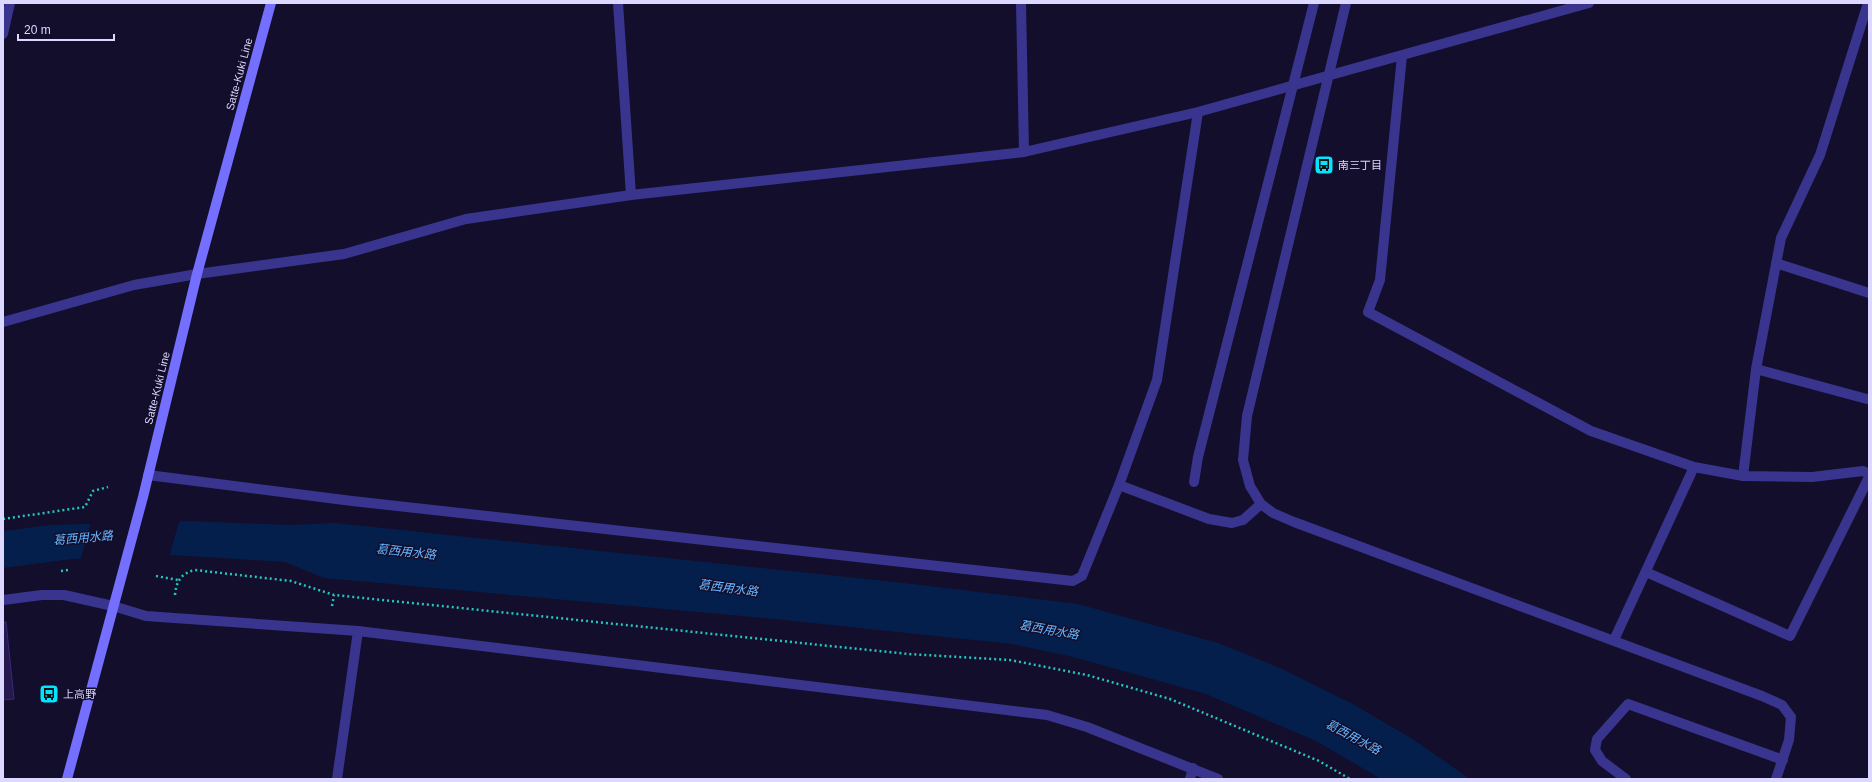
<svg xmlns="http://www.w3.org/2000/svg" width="1872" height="782" font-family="Helvetica,'Noto Sans JP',sans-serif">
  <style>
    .water { fill: #051f4d }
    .pier { fill: #130e2b }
    .building { fill: #24184e; stroke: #39287c }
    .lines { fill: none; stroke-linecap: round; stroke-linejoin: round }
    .path { stroke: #24c7bf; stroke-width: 2.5; stroke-dasharray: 2 3; stroke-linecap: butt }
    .service { stroke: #39358e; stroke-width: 10 }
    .minor { stroke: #39358e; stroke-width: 10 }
    .tertiary { stroke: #39358e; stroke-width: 10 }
    .secondary { stroke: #746fff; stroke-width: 10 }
    .labels { text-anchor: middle; stroke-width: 3; stroke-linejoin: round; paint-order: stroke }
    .street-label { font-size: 11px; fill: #ddd8ff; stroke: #130e2b }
    .poi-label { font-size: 11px; fill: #ddd8ff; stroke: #130e2b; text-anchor: start }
    .water-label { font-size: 12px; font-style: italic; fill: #66b7ff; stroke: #130e2b }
  </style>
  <rect width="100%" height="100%" fill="#130e2b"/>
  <path class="water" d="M189 521 291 525 335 523 904 583 1078 604 1218 643 1280 668 1353 704 1414 740 1470 779H1381L1316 741 1206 694 1073 657 1012 644 765 618 324 578 285 562 174 555 72 559 3 568V531L51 525Z"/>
  <path class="pier" d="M180 519 169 557 80 561 91 522Z"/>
  <path class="building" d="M3 622H6L14 699 3 700Z"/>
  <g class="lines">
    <path class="path" d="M3 519 85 507 93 491 108 487
      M61 571 68 570
      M156 576 178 580
      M175 595C176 582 181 573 195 570L291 581 334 595 908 654 1010 660 1087 675 1170 699 1319 761 1350 779
      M332 606 334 595"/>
    <path class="service" d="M148 475 352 501 1073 581 1082 576 1119 485
      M1626 779 1602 761 1595 750 1597 739 1628 704 1783 760"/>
    <path class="minor" d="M618 3 631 195
      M3 34 10 3
      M1402 56 1380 280 1368 312 1591 431 1694 467 1743 476 1812 477 1863 471 1869 474
      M1198 112 1157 380 1119 485 1209 519 1232 523 1243 520 1261 504
      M1024 152 1198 112 1589 3
      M1776 263 1869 293
      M3 322 134 285 197 274 344 254 466 219 631 195 1024 152 1021 3
      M1756 369 1867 399
      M1743 476 1756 369 1781 238 1820 155 1868 3
      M1646 572 1790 636 1869 477
      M3 600 42 595H64L113 606
      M1614 640 1694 467
      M337 779 358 631
      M1190 779 1193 768"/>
    <path class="tertiary" d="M1346 3 1247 416 1243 460 1250 486 1261 504 1273 513 1294 522 1762 696 1782 705 1791 717 1789 740 1776 779
      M1194 482 1198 457 1314 3
      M113 606 146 616 358 631 1047 715 1087 727 1218 779"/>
    <path class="secondary" d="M67 779 143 497 197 274 271 3"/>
  </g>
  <defs>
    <symbol id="bus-square" viewBox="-11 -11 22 22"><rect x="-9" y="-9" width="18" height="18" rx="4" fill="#04e4ff" stroke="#130e2b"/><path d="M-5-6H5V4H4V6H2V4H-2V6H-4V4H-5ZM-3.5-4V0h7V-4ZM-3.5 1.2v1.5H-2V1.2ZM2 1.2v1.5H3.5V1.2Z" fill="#111"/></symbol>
  </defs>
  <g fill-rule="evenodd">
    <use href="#bus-square" x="1313" y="154" width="22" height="22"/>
    <use href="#bus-square" x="38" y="683" width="22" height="22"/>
  </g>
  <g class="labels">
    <g class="street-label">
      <text transform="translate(239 74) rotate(-75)" y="4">Satte-Kuki Line</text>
      <text transform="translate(157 388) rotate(-76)" y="4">Satte-Kuki Line</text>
    </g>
    <g class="poi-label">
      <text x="1338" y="169">南三丁目</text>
      <text x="63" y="698">上高野</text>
    </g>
    <g class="water-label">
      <text transform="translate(83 538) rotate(-5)" y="4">葛西用水路</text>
      <text transform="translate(406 552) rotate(6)" y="4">葛西用水路</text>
      <text transform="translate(728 588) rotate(7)" y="4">葛西用水路</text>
      <text transform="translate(1049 630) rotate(10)" y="4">葛西用水路</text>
      <text transform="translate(1353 737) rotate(28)" y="4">葛西用水路</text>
    </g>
  </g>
  <rect width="1872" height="782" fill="none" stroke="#ddd8ff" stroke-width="8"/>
  <path d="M18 34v6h96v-6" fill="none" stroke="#ddd8ff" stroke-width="2"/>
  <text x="24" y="34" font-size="12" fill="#ddd8ff" stroke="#130e2b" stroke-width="3" paint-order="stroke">20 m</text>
</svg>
